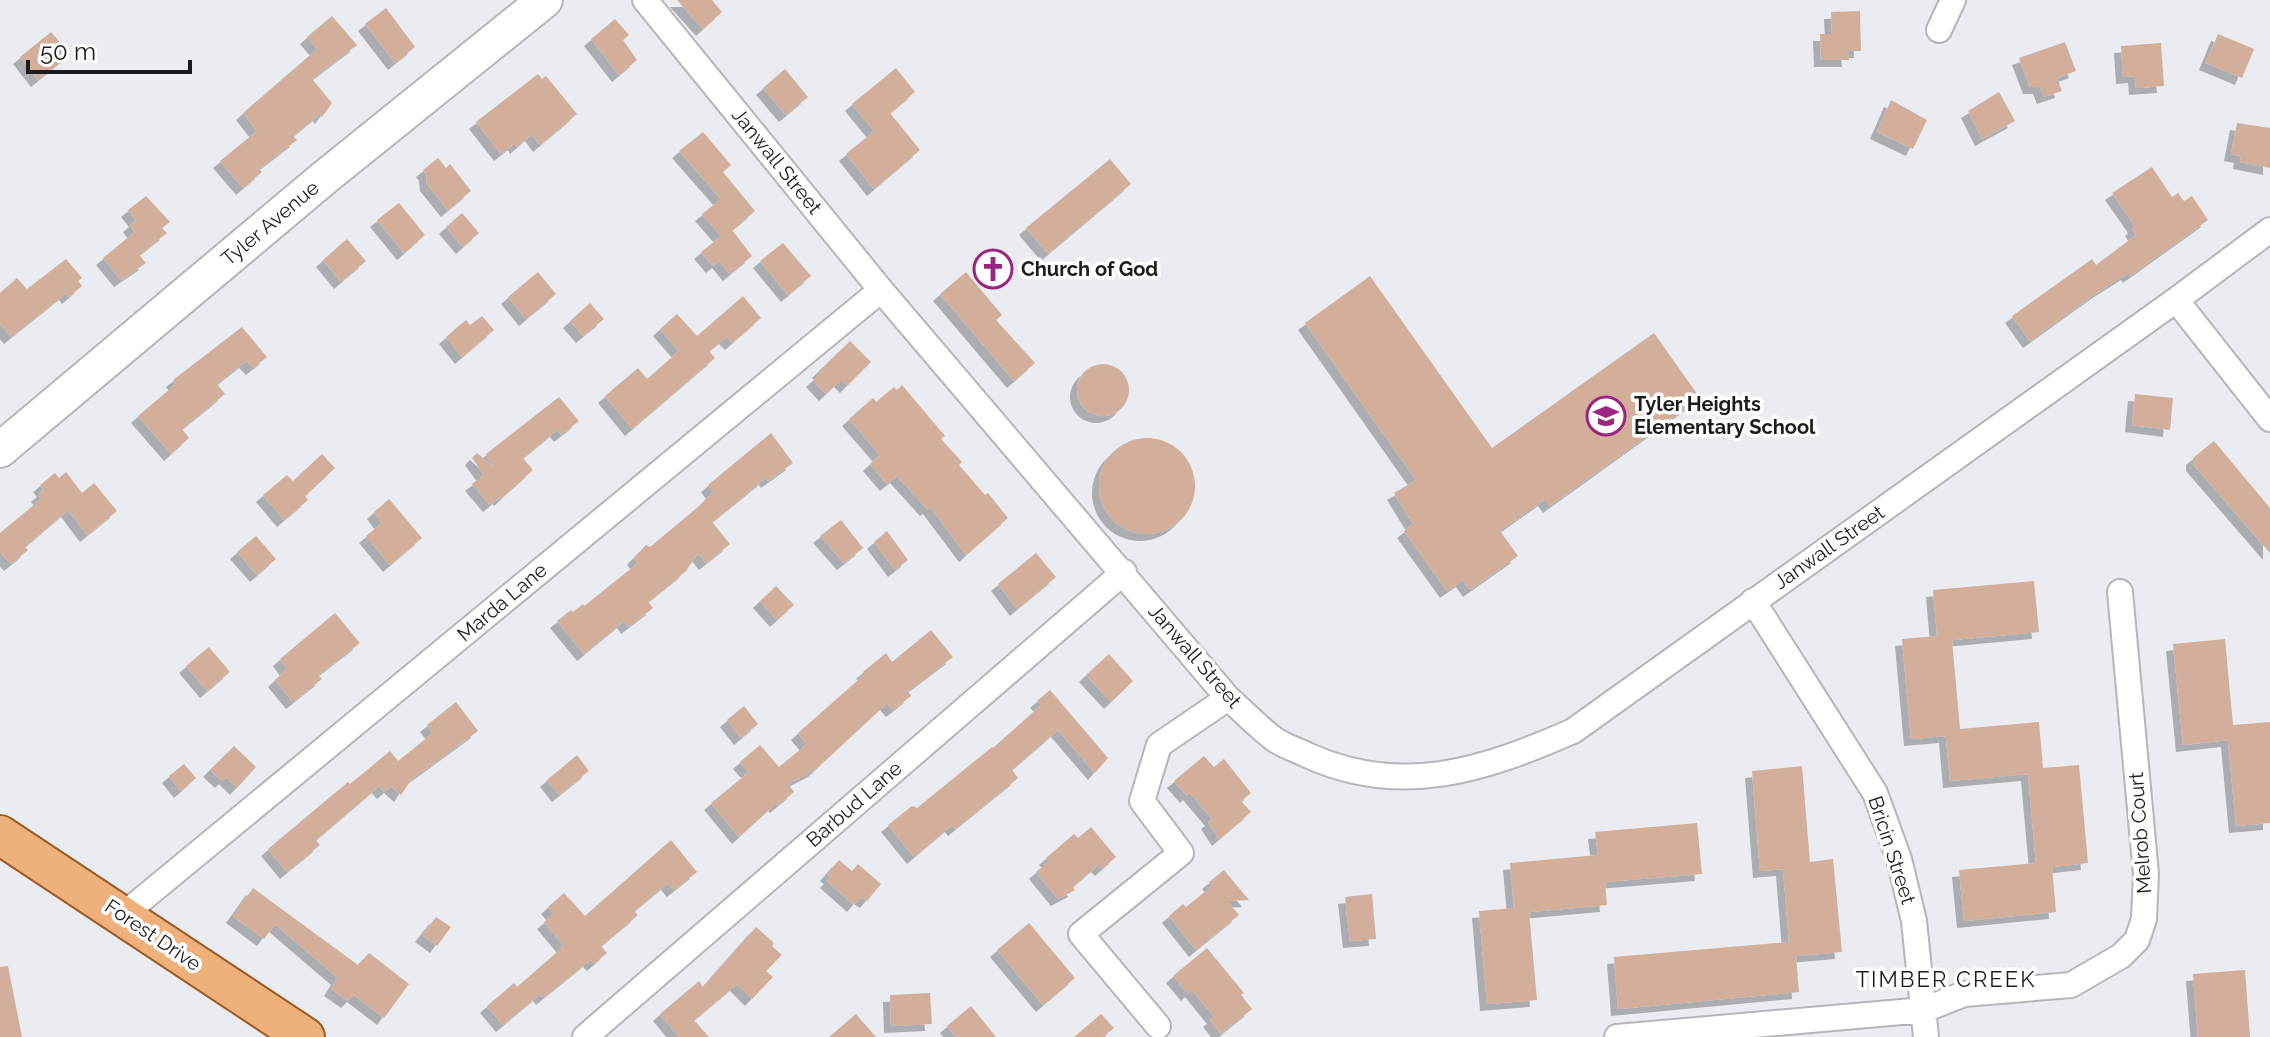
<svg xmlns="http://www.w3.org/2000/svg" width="2270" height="1037" font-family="Raleway,sans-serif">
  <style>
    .building { fill: #d3ae9b; filter: url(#shadow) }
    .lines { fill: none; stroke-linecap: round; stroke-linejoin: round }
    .street-casing { stroke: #b5b6ba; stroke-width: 28 }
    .secondary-casing { stroke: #b5b6ba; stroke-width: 38 }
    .primary-casing { stroke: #9c5b22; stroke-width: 42 }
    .street { stroke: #fff; stroke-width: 24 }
    .secondary { stroke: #fff; stroke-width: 34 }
    .primary { stroke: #eeb17c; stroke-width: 38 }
    .labels { text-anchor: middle; stroke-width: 7; stroke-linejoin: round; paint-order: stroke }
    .street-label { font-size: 20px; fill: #1b1c1d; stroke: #fff }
    .poi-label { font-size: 20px; font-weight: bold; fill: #1b1c1d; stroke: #fff; text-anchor: start }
    .neighbourhood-label { font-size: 22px; letter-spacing: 2px; fill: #1b1c1d; stroke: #fff }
  </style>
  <defs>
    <filter id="shadow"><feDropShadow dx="-7" dy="7" stdDeviation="0" flood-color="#0004"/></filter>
  </defs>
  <rect width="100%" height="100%" fill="#ebecf1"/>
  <path class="building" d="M677 0H712L722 12 703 29Z
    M386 8 415 47 395 63 365 24Z
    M1860 11 1861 51H1848L1849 60H1821L1820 34H1832L1831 12Z
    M332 16 357 45 312 79 332 103 322 117 320 114 293 136 297 140 259 169 262 172 243 188 220 161 257 131 243 113 317 49 307 37Z
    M615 19 629 35 623 40 637 60 619 75 591 39Z
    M51 32 70 54 38 80 20 57Z
    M2218 34 2254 49 2242 78 2206 63Z
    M2065 42 2076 71 2057 78 2062 91 2044 97 2040 87H2030L2019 58Z
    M2161 43 2164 86 2136 88 2135 76 2123 77 2121 46Z
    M896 68 915 92 890 113 920 150 874 189 846 154 874 131 852 104Z
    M785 69 808 97 786 115 763 88Z
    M538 74 542 79 546 76 577 114 540 145 532 134 517 147 515 143 501 154 476 122Z
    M1999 92 2015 121 1982 139 1968 111Z
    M1891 100 1927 120 1913 149 1877 132Z
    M2237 123 2270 128V168L2240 162 2241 156 2231 154Z
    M703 132 731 165 723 172 755 211 732 230 752 256 730 274 719 261 713 266 701 252 721 236 702 214 721 199 679 151Z
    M438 158 446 168 450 164 471 191 448 210 427 184 426 174 423 170Z
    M1110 159 1131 184 1048 254 1026 228Z
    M2152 167 2172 197 2178 193 2184 201 2192 196 2208 220 2130 276 2128 273 2098 292 2030 341 2012 316 2092 259 2096 265 2136 235 2132 229 2135 226 2112 193Z
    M146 196 170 222 162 228 167 233 139 255 146 263 121 280 103 258 135 232 130 225 136 220 128 210Z
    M399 203 425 235 404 253 377 220Z
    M462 213 479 233 463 247 446 227Z
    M347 239 366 261 341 282 323 260Z
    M783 243 811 276 788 295 760 261Z
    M66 259 82 278 78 281 82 286 69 297 66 293 11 337 0 324V293L17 278 27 289Z
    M538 272 556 294 526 319 508 297Z
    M966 272 1002 315 996 320 1035 363 1014 381 940 294Z
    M1370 276 1492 448 1654 333 1700 398 1550 506 1545 499 1500 531 1518 556 1470 590 1463 580 1447 591 1404 531 1413 524 1394 493 1416 480 1305 323Z
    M743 296 761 318 732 343 726 337 709 351 715 358 632 429 605 396 638 368 647 379 679 351 660 329 677 314 697 336Z
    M590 303 604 319 583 336 570 321Z
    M482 316 494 330 462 357 446 337 466 320 470 325Z
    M242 327 267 357 253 368 246 361 217 384 225 394 182 429 189 438 171 454 138 416 176 384 173 380Z
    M850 341 871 362 847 386 841 380 826 394 813 380 821 373 819 371Z
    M1077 390a26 26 0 1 1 52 0a26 26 0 1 1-52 0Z
    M902 385 945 436 941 439 962 462 959 465 985 495 988 493 1008 518 966 555 930 507 927 509 897 476 887 484 870 464 880 455 849 419 873 398 876 402 894 387 897 390Z
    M2135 394 2173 398 2170 430 2132 425Z
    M559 397 579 421 561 435 557 430 523 458 533 470 501 499 500 497 490 505 472 484 484 475 472 458 477 453 493 467 486 454Z
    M771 433 793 463 768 481 766 478 712 522 730 544 706 563 698 553 686 571 648 602 653 608 628 627 624 621 584 654 557 621 571 610 573 612 583 604 584 606 638 563 634 558 646 545 650 547 698 507 713 492 708 485Z
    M1099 486a48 48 0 1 1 96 0a48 48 0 1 1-96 0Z
    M2214 441 2270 508V553L2193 464V458Z
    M322 454 335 468 305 496 308 500 284 520 263 495 287 475 293 481Z
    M66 472 82 493 94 483 117 511 87 535 68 510 25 547 28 550 11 564 0 552V533L41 499 38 495 44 490 40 485 55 473 59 478Z
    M389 499 422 538 390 565 366 536 382 523 374 512Z
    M841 520 863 548 844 563 820 536Z
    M887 531 908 560 895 570 874 542Z
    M256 536 276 559 257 575 237 552Z
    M1036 553 1056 577 1017 609 998 584Z
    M2034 581 2039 632 1952 640 1960 729 2039 722 2043 768 2079 765 2088 863 2052 867 2056 912 1964 921 1959 870 2036 863 2028 774 1950 781 1946 736 1911 739 1902 639 1937 636 1933 590Z
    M776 586 794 605 777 620 760 601Z
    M335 613 360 643 318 675 322 679 293 702 275 680 287 669 280 659Z
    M931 630 953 657 908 691 911 696 893 710 887 703 815 770 788 784 794 792 777 806 775 804 739 837 711 803 749 772 740 762 760 745 779 767 807 744 798 733 865 674 863 672 886 653 892 662Z
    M2225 639 2233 725 2270 722V823L2236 826 2228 740 2183 745 2173 644Z
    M209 647 230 672 207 691 186 666Z
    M1109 654 1133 681 1111 702 1086 675Z
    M1050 690 1108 758 1095 773 1058 730 1012 770 1018 778 955 829 952 825 914 857 888 825 912 806 917 808 992 747 993 748 1041 705 1037 701Z
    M456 702 478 731 411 780 401 795 391 786 384 792 379 786 316 840 320 845 287 872 268 849 348 782 350 784 390 751 398 761 433 733 427 725Z
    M744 706 758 724 741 738 727 720Z
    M234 746 256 767 237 788 226 777 222 781 210 770Z
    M577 755 589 771 559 795 547 780Z
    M1204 756 1214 767 1224 759 1251 793 1241 801 1251 812 1219 839 1208 822 1212 819 1190 793 1187 796 1174 781Z
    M184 764 196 778 181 791 169 776Z
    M1802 766 1810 862 1833 859 1842 952 1796 956 1799 992 1618 1009 1614 957 1789 942 1783 869 1760 871 1752 771Z
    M1697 823 1702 874 1605 882 1607 905 1529 912 1537 1000 1487 1004 1479 911 1514 908 1510 863 1598 855 1595 832Z
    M1091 827 1116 857 1102 869 1098 865 1073 887 1075 890 1058 899 1036 872 1049 861 1046 858 1074 834 1078 838Z
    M671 840 697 872 674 890 668 883 634 911 638 915 601 946 607 953 594 964 590 960 543 998 540 994 503 1025 487 1006 514 983 517 987 564 946 544 922 554 914 548 907 564 893 585 916Z
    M839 860 852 871 858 864 881 884 867 901 861 897 854 905 827 881 831 877 827 874Z
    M1224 870 1249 900 1227 901 1239 915 1196 950 1169 916 1183 904 1186 907 1212 886 1209 882Z
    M253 888 358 965 369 953 409 984 384 1018 354 995 348 1001 331 989 338 978 275 924 264 939 233 916Z
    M1372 894 1376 939 1350 941 1345 897Z
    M436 917 451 927 437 946 422 935Z
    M1029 923 1075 978 1043 1005 997 950Z
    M756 927 774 943 772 946 782 955 766 971 773 977 752 999 737 984 694 1020 709 1037H679L660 1014 699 981 703 987Z
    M1207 948 1244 993 1241 995 1252 1009 1221 1034 1210 1020 1214 1017 1192 990 1188 994 1173 976Z
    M8 966 22 1037H0V967Z
    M2245 970 2250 1037H2198L2193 974Z
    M930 993 932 1024 891 1026 890 995Z
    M971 1006 996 1037H956L947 1026Z
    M856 1014 876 1037H829Z
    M1101 1014 1114 1028 1103 1037H1074Z"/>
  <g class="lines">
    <defs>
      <path id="street" d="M645 0 881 290 1228 698C1243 711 1258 727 1274 739 1284 746 1297 750 1307 755 1401 798 1484 770 1573 731L2176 300 2270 230
        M1939 30 1953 0
        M2176 300 2270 419
        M1753 601 1875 793 1899 859 1914 921 1926 1037
        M123 915 881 290
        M1158 1026 1081 934 1181 853 1142 801 1159 745 1228 698
        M585 1037 1124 572
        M1617 1037 1924 1010 1964 994 2071 985 2121 956 2137 940 2144 919 2146 874 2120 592"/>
      <path id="secondary" d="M0 450 324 178 545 0"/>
      <path id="primary" d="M0 835 305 1037"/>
    </defs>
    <use href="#street" class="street-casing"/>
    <use href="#secondary" class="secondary-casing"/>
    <use href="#primary" class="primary-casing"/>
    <use href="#street" class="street"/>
    <use href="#secondary" class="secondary"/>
    <use href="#primary" class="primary"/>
  </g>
  <defs>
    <symbol id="church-ring" viewBox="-11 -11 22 22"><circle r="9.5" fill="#fff" stroke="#9b2681" stroke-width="1.5"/><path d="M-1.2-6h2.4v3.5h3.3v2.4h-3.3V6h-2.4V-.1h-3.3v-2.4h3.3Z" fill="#9b2681"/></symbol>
    <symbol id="school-ring" viewBox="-11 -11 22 22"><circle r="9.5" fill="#fff" stroke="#9b2681" stroke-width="1.5"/><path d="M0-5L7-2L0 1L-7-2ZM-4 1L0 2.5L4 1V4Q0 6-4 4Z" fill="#9b2681"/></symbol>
  </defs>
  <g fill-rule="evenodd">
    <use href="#church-ring" x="971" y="247" width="44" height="44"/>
    <use href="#school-ring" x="1584" y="394" width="44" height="44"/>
  </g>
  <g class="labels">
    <g class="street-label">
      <text transform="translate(777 161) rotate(51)" y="7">Janwall Street</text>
      <text transform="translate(270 223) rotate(-40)" y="7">Tyler Avenue</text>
      <text transform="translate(1829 547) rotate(-35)" y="7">Janwall Street</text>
      <text transform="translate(502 602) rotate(-40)" y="7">Marda Lane</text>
      <text transform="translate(1195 656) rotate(49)" y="7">Janwall Street</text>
      <text transform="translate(854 804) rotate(-41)" y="7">Barbud Lane</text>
      <text transform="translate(2140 833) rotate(-94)" y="7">Melrob Court</text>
      <text transform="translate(1892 850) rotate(72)" y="7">Bricin Street</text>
      <text transform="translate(153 935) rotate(34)" y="7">Forest Drive</text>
    </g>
    <g class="poi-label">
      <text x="1021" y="276">Church of God</text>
      <text x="1634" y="411">Tyler Heights<tspan x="1634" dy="23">Elementary School</tspan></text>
    </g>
    <g class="neighbourhood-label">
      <text x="1946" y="987">TIMBER CREEK</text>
    </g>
  </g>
  <path d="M28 60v12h162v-12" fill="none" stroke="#1b1c1d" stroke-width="4"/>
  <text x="40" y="60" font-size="24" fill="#1b1c1d" stroke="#ffffff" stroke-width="6" paint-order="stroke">50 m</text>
</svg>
